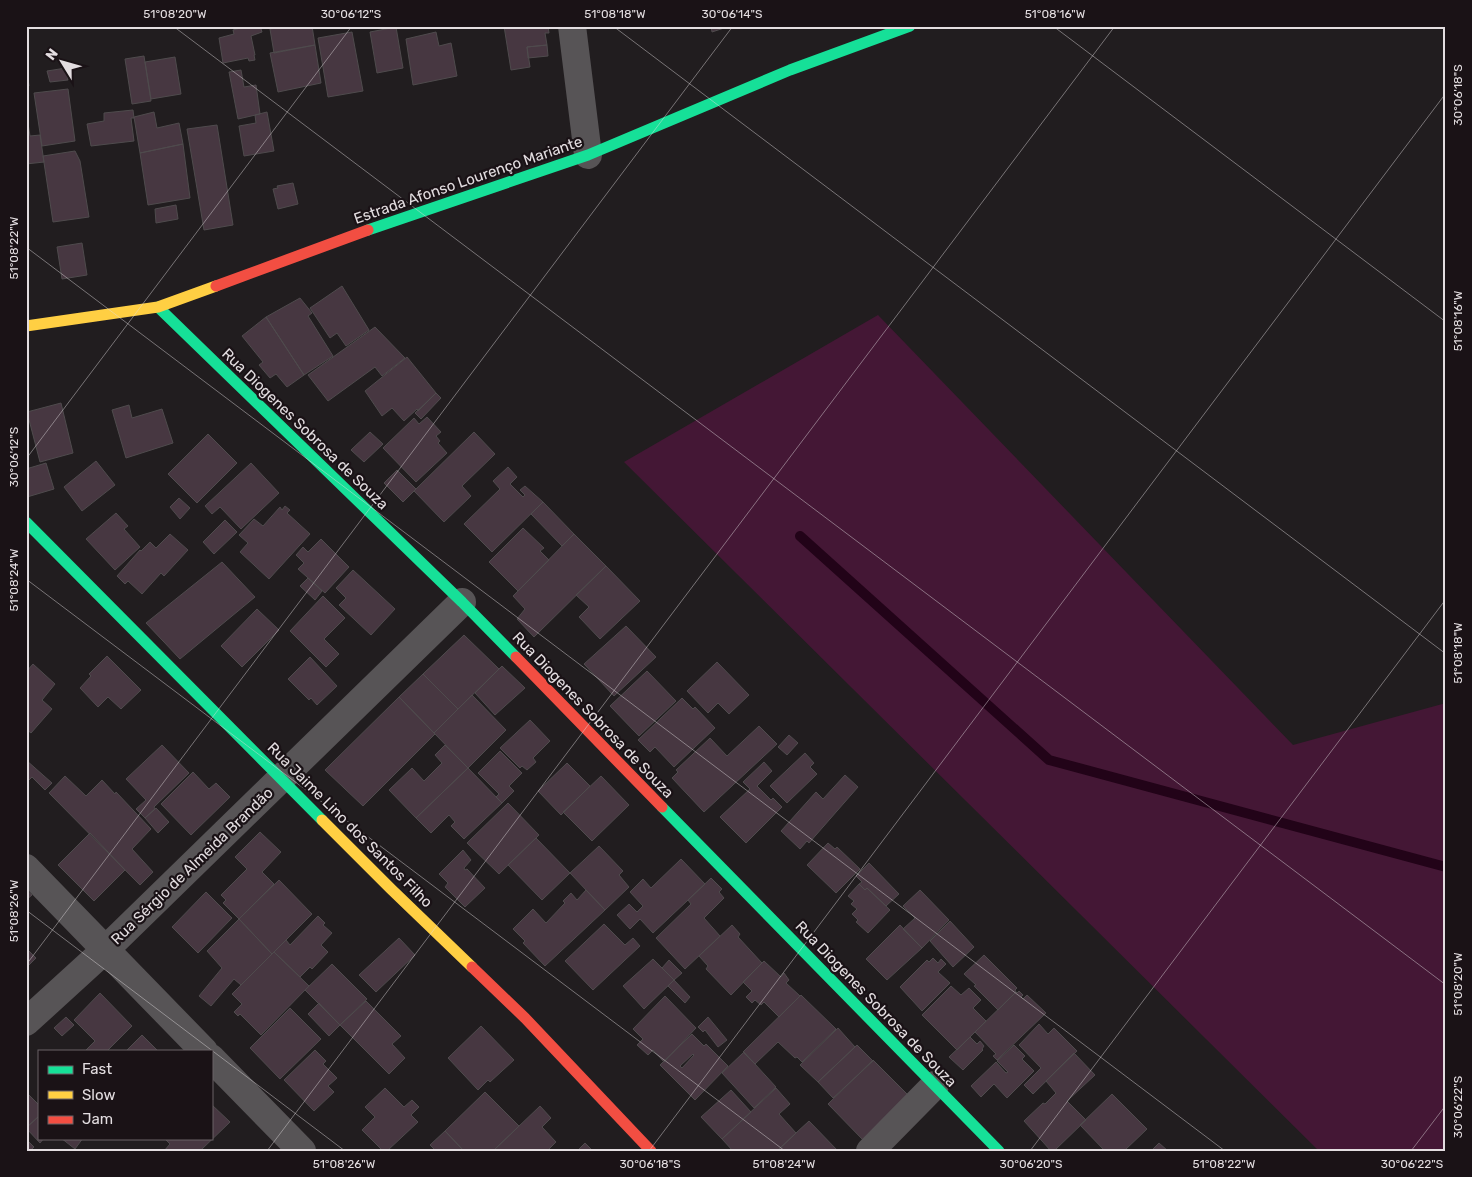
<svg xmlns="http://www.w3.org/2000/svg" width="1472" height="1177" font-family="Rubik,sans-serif">
  <style>
    .green { fill: #441735 }
    .lines { fill: none; stroke-linecap: round; stroke-linejoin: round }
    .stream { stroke: #220318; stroke-width: 10 }
    .building { fill: #473741; stroke: #4f4b4d; fill-rule: evenodd }
    .street { stroke: #575456; stroke-width: 28 }
    .fast { stroke: #16e098; stroke-width: 11 }
    .slow { stroke: #ffcf43; stroke-width: 11 }
    .jam { stroke: #f24e42; stroke-width: 11 }
    .ticks { fill: none; stroke: #e3dde0; stroke-width: 1; stroke-opacity: 0.45 }
    .labels { text-anchor: middle; stroke-width: 4.5; stroke-linejoin: round; paint-order: stroke }
    .street-label { font-size: 15px; fill: #e3dde0; stroke: #1a1216 }
    .neatline { fill: none; stroke: #e3dde0; stroke-width: 2 }
    .ticks-label { font-size: 12px; text-anchor: middle; fill: #e3dde0 }
  </style>
  <rect width="100%" height="100%" fill="#211d1f"/>
  <path class="green" d="M878 315 1293 745 1446 703V1151H1319L624 462Z"/>
  <g class="lines">
    <path class="stream" d="M800 536 1049 760 1446 867"/>
  </g>
  <path class="building" d="M248 26H260L262 32 251 36 255 55H254L255 60 249 61 248 58 223 63 219 38 234 34 233 30Z
    M287 26H312L315 45 274 53 270 29Z
    M504 26H548L549 33H545L547 45 527 47 530 67 511 70Z
    M711 26H730L712 32Z
    M396 27 403 68 377 73 370 32Z
    M352 32 363 91 328 97 318 38Z
    M436 32 439 46 451 43 457 76 413 85 406 39Z
    M315 45 321 83 278 92 270 53Z
    M547 45 548 56 528 58 527 47Z
    M144 56 151 101 132 104 125 59Z
    M175 57 181 94 151 99 145 62Z
    M26 63 29 86H26Z
    M66 68 68 80 50 82 47 71Z
    M241 70 244 87 256 85 260 114 238 119 229 72Z
    M68 89 75 141 42 146 34 93Z
    M133 110 134 118H131L134 141 91 146 87 124 104 121V113Z
    M26 111 30 136 40 135 44 162 26 164Z
    M154 112 157 128 179 123 183 144 140 153 134 117Z
    M267 112 274 151 244 156 239 126 256 123 255 115Z
    M217 125 233 225 204 230 187 129Z
    M183 144 190 198 148 205 140 153Z
    M75 151 80 161 89 217 53 222 43 156Z
    M293 183 298 204 278 209 273 189 278 188 277 186Z
    M176 205 178 219 156 223 155 209Z
    M82 243 87 275 62 279 57 247Z
    M342 286 369 330 346 346 337 333 330 338 310 308Z
    M300 298 312 313 308 316 333 356 304 375 266 317Z
    M266 317 304 375 287 387 276 374 270 378 259 365 263 362 242 336Z
    M375 327 405 358 382 376 375 367 328 401 308 375Z
    M407 357 436 393 418 411 417 409 404 421 392 408 382 416 365 391Z
    M436 393 441 398 421 419 415 413Z
    M61 403 73 453 40 462 27 412Z
    M129 405 132 418 162 409 173 443 126 458 112 410Z
    M427 417 441 432 436 436 440 441 438 443 447 453 416 482 383 448 414 418 419 424Z
    M370 432 383 444 364 462 351 450Z
    M474 432 495 454 462 486 471 496 444 522 414 491Z
    M208 434 237 463 197 503 168 474Z
    M96 461 115 485 82 511 64 487Z
    M46 463 54 489 27 497 26 469Z
    M251 463 279 493 241 529 220 507 212 514 205 506Z
    M508 467 517 477 510 484 523 497 525 495 520 490 525 486 543 502 492 552 464 524 500 489 493 481Z
    M397 470 416 489 403 502 384 483Z
    M179 498 190 508 180 519 170 507Z
    M543 502 574 534 562 546 531 514Z
    M285 506 290 510 287 513 310 534 269 579 240 552 248 543 239 535 254 519 263 526 280 507 282 510Z
    M116 513 128 526 124 529 140 547 115 570 86 539Z
    M225 520 237 532 214 554 203 542Z
    M523 528 544 548 540 551 549 560 518 591 489 562Z
    M170 534 188 550 164 576 161 573 142 594 128 581 125 584 117 576 140 550 141 551 150 542 156 548Z
    M574 534 606 566 534 637 517 619 525 609 513 596Z
    M321 539 349 567 325 593 298 569 304 563 296 555 303 547 308 552Z
    M222 562 255 597 180 659 146 623Z
    M606 566 640 601 600 639 579 617 589 607 576 595Z
    M353 570 395 609 371 635 339 605 346 598 336 588Z
    M308 578 322 591 315 600 300 586Z
    M323 596 345 618 324 639 339 654 326 667 290 631Z
    M257 609 279 630 242 667 221 646Z
    M626 626 656 657 614 696 584 664Z
    M464 635 499 669 458 709 423 674Z
    M107 656 141 690 121 709 108 697 98 707 80 688 91 676 89 674Z
    M310 657 337 686 317 705 311 698 309 700 288 679Z
    M717 662 749 695 729 714 718 703 708 713 687 691Z
    M33 664 55 684 42 700 52 709 31 733 26 729V672Z
    M502 666 525 688 495 715 475 693Z
    M647 671 676 701 639 736 610 706Z
    M423 674 458 709 434 733 399 697Z
    M472 695 506 730 468 768 434 733Z
    M399 697 435 734 363 806 325 770Z
    M682 698 693 709 695 707 715 728 674 767 655 747 650 752 638 740Z
    M530 720 550 741 533 758 536 762 527 770 522 766 520 768 500 748Z
    M759 726 777 744 704 812 672 778 678 772 676 770 710 738 727 756Z
    M789 735 798 743 787 755 778 747Z
    M162 745 189 773 154 807 155 809 145 818 136 809 146 800 126 779Z
    M445 745 468 768 416 818 389 790 412 768 424 781 442 763 435 755Z
    M500 751 522 773 509 786 514 791 502 803 496 797 499 794 478 773Z
    M805 753 814 763 810 767 817 774 787 803 770 786Z
    M26 760 52 783 45 790 32 777 26 783Z
    M764 762 772 771 757 786 771 800 773 798 782 807 746 843 720 817 750 789 743 782Z
    M567 763 590 786 561 815 538 791Z
    M468 768 502 803 464 839 451 826 455 822 449 815 431 833 416 818Z
    M193 772 209 789 216 783 230 797 191 835 161 804Z
    M845 775 858 787 809 843 807 841 800 849 781 831 816 792 823 799Z
    M65 776 86 796 102 780 115 794 116 792 151 829 132 849 153 872 140 885 49 793Z
    M601 776 629 805 592 841 563 812Z
    M508 803 539 835 499 874 467 843Z
    M156 808 169 822 158 833 145 818Z
    M260 832 281 852 262 872 274 884 239 919 223 903 226 900 221 895 247 869 235 857Z
    M90 833 125 870 94 901 58 865Z
    M536 838 570 873 542 900 508 865Z
    M828 843 835 849 837 847 860 869 836 893 807 865Z
    M599 846 623 871 619 875 629 887 605 910 570 873Z
    M463 850 471 860 464 868 465 870 467 869 485 888 465 907 445 887 448 883 439 874Z
    M681 859 705 884 653 933 640 919 630 929 617 915 629 904 637 912 643 906 630 892 643 879 651 888Z
    M869 863 899 894 886 906 867 888 865 890 859 884 862 882 856 876Z
    M711 878 722 889 719 892 724 898 704 918 720 936 685 969 656 938 691 904 688 900Z
    M279 880 312 914 272 954 239 919Z
    M859 884 865 890 867 888 890 910 868 933 856 922 858 920 852 914 857 909 851 904 854 901 848 896Z
    M26 890 32 895 26 900Z
    M586 890 605 910 545 966 523 943 525 941 513 929 533 909 546 923 565 903 563 901 571 893 577 900Z
    M920 890 949 920 922 948 903 929 915 918 903 906Z
    M206 892 232 918 198 953 172 927Z
    M318 916 325 923 323 925 332 933 321 945 328 952 312 969 310 967 300 977 274 952 286 940 290 945Z
    M239 919 272 954 241 985 234 979 211 1006 199 996 222 968 207 951Z
    M950 921 974 947 953 967 930 941Z
    M604 924 625 945 633 938 640 946 593 990 565 961Z
    M732 925 740 934 738 937 762 963 731 995 706 969 708 966 699 956Z
    M900 925 922 948 887 980 866 959Z
    M399 938 415 955 376 992 359 975Z
    M26 948 36 958 26 968 29 971 26 974Z
    M274 952 309 986 261 1035 240 1014 238 1016 234 1012 242 1004 232 994Z
    M984 955 1017 988 1015 990 1016 992 998 1010 974 986 976 985 964 974Z
    M933 958 938 963 941 959 946 964 938 972 950 983 922 1011 900 987 927 960 929 962Z
    M653 959 674 980 644 1009 623 986Z
    M669 960 682 973 674 980 662 968Z
    M764 961 781 977 784 973 789 980 786 983 800 996 779 1017 764 1002 761 1005 755 1000 752 1003 746 997 752 991 743 982Z
    M332 964 367 999 340 1025 305 990Z
    M674 980 690 997 685 1003 668 986Z
    M951 986 961 995 969 988 981 1000 973 1008 986 1021 957 1050 922 1015Z
    M1019 991 1023 995 1021 997 1023 999 1027 995 1046 1013 997 1060 993 1056 996 1054 975 1032 1016 992 1017 993Z
    M100 993 132 1026 107 1051H85L95 1041 74 1020Z
    M801 995 836 1029 802 1062 797 1057 795 1058 778 1042 755 1064 743 1052Z
    M665 996 696 1028 664 1062 653 1050 648 1055 637 1045 643 1039 633 1029Z
    M366 1001 401 1036 392 1044 405 1058 389 1074 340 1025Z
    M319 1003 340 1025 329 1036 308 1014Z
    M290 1008 321 1039 280 1079 250 1048Z
    M66 1017 74 1025 62 1036 54 1028Z
    M708 1017 727 1040 718 1047 705 1030 703 1032 698 1027Z
    M1039 1024 1048 1034 1054 1028 1077 1051 1033 1094 1024 1085 1041 1068 1019 1045Z
    M481 1026 514 1060 490 1082 488 1080 478 1090 448 1058Z
    M838 1028 855 1047 818 1082 800 1065Z
    M692 1034 704 1046 706 1044 728 1066 695 1100 660 1065ZM693 1054 694 1055 682 1068 680 1066Z
    M142 1035 158 1051H126Z
    M970 1037 977 1044 980 1041 984 1046 982 1049 983 1050 963 1070 949 1057Z
    M857 1045 873 1061 833 1098 818 1082Z
    M1014 1045 1025 1056 1022 1059 1034 1071 1007 1098 994 1084 981 1097 971 1086 996 1062 1006 1073 1008 1072 997 1061Z
    M315 1050 326 1061 323 1064 337 1078 328 1086 334 1092 314 1111 284 1080Z
    M744 1052 776 1087 754 1108 722 1073Z
    M1074 1053 1095 1075 1067 1101 1086 1120 1054 1151H1051L1024 1121 1043 1103 1045 1104 1056 1093 1046 1081Z
    M873 1060 910 1097 864 1141 828 1104Z
    M385 1088 404 1107 412 1100 419 1107 411 1115 418 1122 387 1151H383L362 1130 375 1117 365 1107Z
    M776 1088 790 1104 779 1114 796 1133 777 1151H733L722 1139Z
    M731 1090 751 1112 722 1139 701 1117Z
    M26 1092 39 1105V1116L26 1128Z
    M485 1092 519 1126 493 1151H464L445 1131Z
    M1112 1094 1147 1129 1124 1151H1105L1080 1125Z
    M211 1104 230 1122 200 1151H164L170 1144 164 1138H211Z
    M540 1106 551 1118 542 1127 556 1142 547 1151H493Z
    M39 1116V1138H44L40 1143 26 1128Z
    M809 1121 838 1151H777L796 1133Z
    M445 1131 464 1151H436L430 1145Z
    M61 1138H83L75 1149Z
    M26 1139 34 1147 30 1151H26Z
    M585 1143 593 1151H577Z
    M1159 1143 1168 1151H1151Z"/>
  <g class="lines">
    <path class="street" d="M572 26 588 155
      M26 868 204 1051
      M26 1022 105 950 462 602
      M211 1058 302 1151
      M870 1151 935 1085"/>
    <path class="fast" d="M368 230 588 155 790 70 910 26
      M158 307 462 602 516 657
      M26 522 322 820
      M662 807 999 1151"/>
    <path class="slow" d="M26 326 158 307 216 286
      M322 820 391 889 472 967"/>
    <path class="jam" d="M216 286 368 230
      M516 657 662 807
      M472 967 525 1018 651 1151"/>
  </g>
  <path class="ticks" d="M173 26 1446 985M613 26 1446 654M1053 26 1446 322M26 247 1225 1151M26 459 352 26M26 579 785 1151M26 910 345 1151M26 965 733 26M267 1151 1115 26M649 1151 1446 93M1030 1151 1446 599M1411 1151 1446 1105"/>
  <g class="labels">
    <g class="street-label">
      <text transform="translate(468 180) rotate(-19)" y="5">Estrada Afonso Lourenço Mariante</text>
      <text transform="translate(305 429) rotate(44)" y="5">Rua Diogenes Sobrosa de Souza</text>
      <text transform="translate(593 715) rotate(46)" y="5">Rua Diogenes Sobrosa de Souza</text>
      <text transform="translate(350 825) rotate(45)" y="5">Rua Jaime Lino dos Santos Filho</text>
      <text transform="translate(192 866) rotate(-44)" y="5">Rua Sérgio de Almeida Brandão</text>
      <text transform="translate(876 1004) rotate(46)" y="5">Rua Diogenes Sobrosa de Souza</text>
    </g>
  </g>
  <rect width="1472" height="1177" fill="none" stroke="#1a1216" stroke-width="55"/>
  <rect x="38" y="1050" width="175" height="90" fill="#1a1216" stroke="#6a6367"/>
  <rect x="48" y="1066" width="25" height="8" fill="#16e098" stroke="#6a6367"/>
  <text x="82" y="1074" font-size="15" fill="#e3dde0">Fast</text>
  <rect x="48" y="1091" width="25" height="8" fill="#ffcf43" stroke="#6a6367"/>
  <text x="82" y="1100" font-size="15" fill="#e3dde0">Slow</text>
  <rect x="48" y="1116" width="25" height="8" fill="#f24e42" stroke="#6a6367"/>
  <text x="82" y="1124" font-size="15" fill="#e3dde0">Jam</text>
  <g transform="translate(62 62) rotate(307)" stroke="#1a1216" stroke-width="4" paint-order="stroke">
  <path d="M0-4L9 19L0 12L-9 19Z" fill="#e3dde0"/>
  <text y="-8" font-size="14" font-weight="bold" text-anchor="middle" fill="#e3dde0">N</text>
  </g>
  <rect x="28" y="28" width="1416" height="1122" class="neatline"/>
  <g class="ticks-label">
    <text x="175" y="18">51°08'20"W</text>
    <text x="351" y="18">30°06'12"S</text>
    <text x="615" y="18">51°08'18"W</text>
    <text x="732" y="18">30°06'14"S</text>
    <text x="1055" y="18">51°08'16"W</text>
    <text transform="translate(1458 95) rotate(-90)" y="4">30°06'18"S</text>
    <text transform="translate(14 248) rotate(-90)" y="4">51°08'22"W</text>
    <text transform="translate(1458 321) rotate(-90)" y="4">51°08'16"W</text>
    <text transform="translate(14 457) rotate(-90)" y="4">30°06'12"S</text>
    <text transform="translate(14 580) rotate(-90)" y="4">51°08'24"W</text>
    <text transform="translate(1458 653) rotate(-90)" y="4">51°08'18"W</text>
    <text transform="translate(14 911) rotate(-90)" y="4">51°08'26"W</text>
    <text transform="translate(1458 984) rotate(-90)" y="4">51°08'20"W</text>
    <text transform="translate(1458 1107) rotate(-90)" y="4">30°06'22"S</text>
    <text x="344" y="1168">51°08'26"W</text>
    <text x="650" y="1168">30°06'18"S</text>
    <text x="784" y="1168">51°08'24"W</text>
    <text x="1031" y="1168">30°06'20"S</text>
    <text x="1224" y="1168">51°08'22"W</text>
    <text x="1412" y="1168">30°06'22"S</text>
  </g>
</svg>
